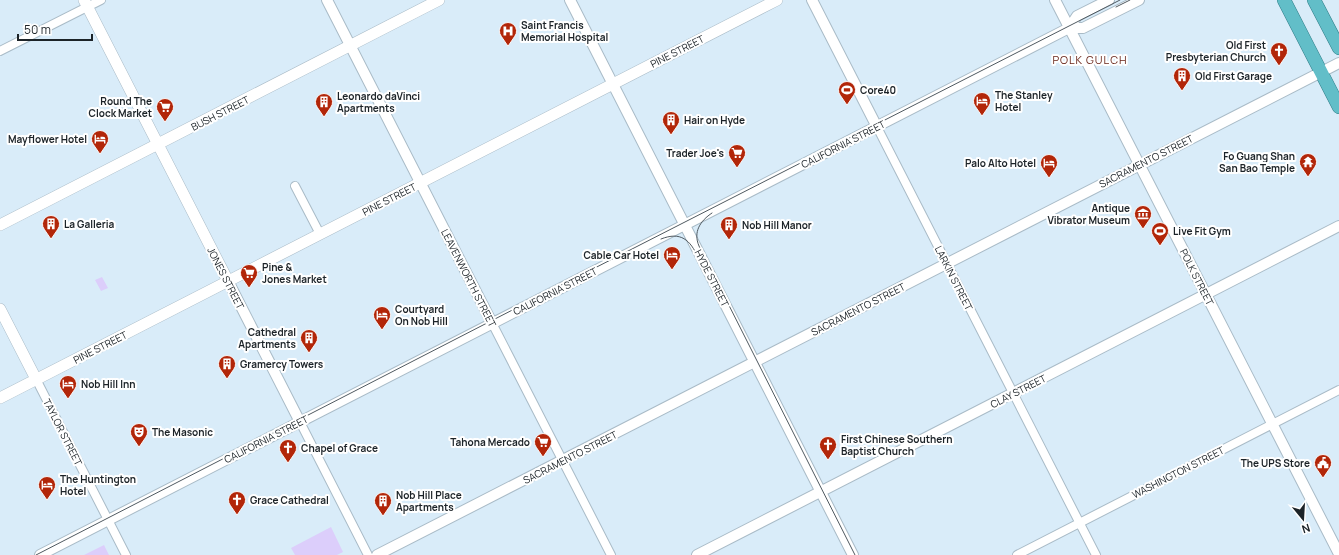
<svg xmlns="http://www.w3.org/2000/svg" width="1339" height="555" font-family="Manrope,sans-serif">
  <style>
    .green { fill: #dccefb }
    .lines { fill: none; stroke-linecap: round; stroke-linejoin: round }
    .minor-casing { stroke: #a9bbc7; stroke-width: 10 }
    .tertiary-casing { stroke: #a9bbc7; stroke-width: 12 }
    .secondary-casing { stroke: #a9bbc7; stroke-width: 12 }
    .trunk-casing { stroke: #307d87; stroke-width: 14 }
    .minor { stroke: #fff; stroke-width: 8 }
    .tertiary { stroke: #fff; stroke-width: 10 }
    .secondary { stroke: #fff; stroke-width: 11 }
    .trunk { stroke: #62bec8; stroke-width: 13 }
    .tram { stroke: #4f5960; stroke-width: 1 }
    .labels { text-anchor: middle; stroke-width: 4; stroke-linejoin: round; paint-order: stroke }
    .poi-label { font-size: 10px; font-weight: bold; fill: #1c2328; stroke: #fff; text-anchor: start }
    .street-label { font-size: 10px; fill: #1c2328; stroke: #fff }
    .neighbourhood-label { font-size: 11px; letter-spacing: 1px; fill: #692519; stroke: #fff }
  </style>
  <rect width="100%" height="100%" fill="#d9ecf9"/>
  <path class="green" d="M102 277 108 288 101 291 95 280Z
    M331 527 343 552 337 555H295L291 548Z
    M104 545 109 555H84Z"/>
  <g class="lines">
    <defs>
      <path id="minor" d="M0 51 101 0
        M877 127 1096 555
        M295 186 320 234
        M492 323 611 555
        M36 379 126 555
        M300 422 368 555
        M1017 555 1339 390"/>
      <path id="tertiary" d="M327 0 492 323
        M570 0 853 555
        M812 0 877 127
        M1055 0 1339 554
        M1069 28 1077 16 1109 0
        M228 281 300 422
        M40 555 1069 28H1083L1139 0
        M377 555 1339 63
        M697 555 1339 226"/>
      <path id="secondary" d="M84 0 228 281
        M0 225 439 0
        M0 309 36 379
        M0 398 777 0"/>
      <path id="trunk" d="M1284 0 1339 107
        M1314 0 1339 48"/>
    </defs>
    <use href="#minor" class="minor-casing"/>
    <use href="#tertiary" class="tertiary-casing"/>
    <use href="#secondary" class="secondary-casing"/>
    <use href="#trunk" class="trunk-casing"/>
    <use href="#minor" class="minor"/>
    <use href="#tertiary" class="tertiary"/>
    <use href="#secondary" class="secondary"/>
    <use href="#trunk" class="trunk"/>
    <path class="tram" d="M1116 7 1130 0
      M712 213C700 221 693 232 699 246L855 555
      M661 239C681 231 690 240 698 257
      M36 555 487 323 1120 0"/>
  </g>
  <defs>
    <symbol id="hospital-pin" viewBox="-11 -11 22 30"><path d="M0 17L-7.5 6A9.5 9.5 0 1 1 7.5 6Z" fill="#b22609" stroke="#fff"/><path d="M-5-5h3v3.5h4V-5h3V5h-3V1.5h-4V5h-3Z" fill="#fff"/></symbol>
    <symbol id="church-pin" viewBox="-11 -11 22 30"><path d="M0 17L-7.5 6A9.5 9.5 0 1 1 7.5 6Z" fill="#b22609" stroke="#fff"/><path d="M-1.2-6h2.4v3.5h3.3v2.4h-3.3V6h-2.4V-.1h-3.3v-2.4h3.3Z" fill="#fff"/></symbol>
    <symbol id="building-pin" viewBox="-11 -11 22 30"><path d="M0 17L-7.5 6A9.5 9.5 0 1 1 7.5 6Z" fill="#b22609" stroke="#fff"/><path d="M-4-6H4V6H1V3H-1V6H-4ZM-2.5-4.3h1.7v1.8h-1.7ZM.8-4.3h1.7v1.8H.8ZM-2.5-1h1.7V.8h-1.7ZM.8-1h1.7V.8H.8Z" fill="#fff"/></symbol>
    <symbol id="stadium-pin" viewBox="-11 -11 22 30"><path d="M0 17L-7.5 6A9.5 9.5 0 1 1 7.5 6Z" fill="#b22609" stroke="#fff"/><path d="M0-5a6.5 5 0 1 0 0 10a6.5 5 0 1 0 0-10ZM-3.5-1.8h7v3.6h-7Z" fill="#fff"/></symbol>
    <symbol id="hotel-pin" viewBox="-11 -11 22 30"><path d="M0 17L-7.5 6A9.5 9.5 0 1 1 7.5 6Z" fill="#b22609" stroke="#fff"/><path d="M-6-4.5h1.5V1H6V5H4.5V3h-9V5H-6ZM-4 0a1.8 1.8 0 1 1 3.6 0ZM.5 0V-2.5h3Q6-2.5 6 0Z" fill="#fff"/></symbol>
    <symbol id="supermarket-pin" viewBox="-11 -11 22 30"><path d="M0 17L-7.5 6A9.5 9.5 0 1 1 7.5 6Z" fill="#b22609" stroke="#fff"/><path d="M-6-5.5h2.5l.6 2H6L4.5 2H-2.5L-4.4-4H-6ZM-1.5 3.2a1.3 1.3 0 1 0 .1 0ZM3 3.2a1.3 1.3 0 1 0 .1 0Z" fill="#fff"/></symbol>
    <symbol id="temple-pin" viewBox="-11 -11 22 30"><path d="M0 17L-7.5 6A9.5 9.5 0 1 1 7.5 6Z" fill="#b22609" stroke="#fff"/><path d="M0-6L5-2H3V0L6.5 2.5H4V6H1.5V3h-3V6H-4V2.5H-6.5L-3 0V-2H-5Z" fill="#fff"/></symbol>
    <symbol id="museum-pin" viewBox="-11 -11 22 30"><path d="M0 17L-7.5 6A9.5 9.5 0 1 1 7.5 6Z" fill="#b22609" stroke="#fff"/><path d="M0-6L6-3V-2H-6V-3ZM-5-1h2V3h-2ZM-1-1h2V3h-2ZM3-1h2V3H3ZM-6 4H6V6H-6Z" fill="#fff"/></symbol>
    <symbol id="theatre-pin" viewBox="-11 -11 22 30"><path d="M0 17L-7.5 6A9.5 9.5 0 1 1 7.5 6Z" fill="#b22609" stroke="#fff"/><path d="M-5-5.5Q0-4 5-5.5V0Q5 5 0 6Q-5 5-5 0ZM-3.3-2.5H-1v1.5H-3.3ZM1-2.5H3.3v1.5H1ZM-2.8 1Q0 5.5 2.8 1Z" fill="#fff"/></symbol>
    <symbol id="civic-pin" viewBox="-11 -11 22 30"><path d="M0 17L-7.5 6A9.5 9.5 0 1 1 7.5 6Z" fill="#b22609" stroke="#fff"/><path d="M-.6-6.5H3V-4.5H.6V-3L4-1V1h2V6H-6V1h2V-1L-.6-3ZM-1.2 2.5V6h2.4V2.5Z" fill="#fff"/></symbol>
  </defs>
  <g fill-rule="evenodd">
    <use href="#hospital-pin" x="498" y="21" width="20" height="27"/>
    <use href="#church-pin" x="1269" y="41" width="20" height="27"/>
    <use href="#building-pin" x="1172" y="66" width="20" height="27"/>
    <use href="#stadium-pin" x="837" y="80" width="20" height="27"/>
    <use href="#hotel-pin" x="972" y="91" width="20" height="27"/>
    <use href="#building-pin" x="314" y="92" width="20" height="27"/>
    <use href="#supermarket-pin" x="155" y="97" width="20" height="27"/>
    <use href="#building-pin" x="661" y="110" width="20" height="27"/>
    <use href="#hotel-pin" x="90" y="129" width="20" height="27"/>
    <use href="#supermarket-pin" x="727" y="143" width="20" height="27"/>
    <use href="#temple-pin" x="1298" y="152" width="20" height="27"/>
    <use href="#hotel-pin" x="1039" y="153" width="20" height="27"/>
    <use href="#museum-pin" x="1133" y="204" width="20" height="27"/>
    <use href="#building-pin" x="41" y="214" width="20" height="27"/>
    <use href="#building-pin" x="719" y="215" width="20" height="27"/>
    <use href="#stadium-pin" x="1150" y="221" width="20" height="27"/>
    <use href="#hotel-pin" x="662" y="245" width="20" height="27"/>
    <use href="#supermarket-pin" x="239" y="263" width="20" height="27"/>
    <use href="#hotel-pin" x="372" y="305" width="20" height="27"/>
    <use href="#building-pin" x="299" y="328" width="20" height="27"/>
    <use href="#building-pin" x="217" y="354" width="20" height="27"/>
    <use href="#hotel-pin" x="58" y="374" width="20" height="27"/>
    <use href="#theatre-pin" x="129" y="422" width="20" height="27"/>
    <use href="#supermarket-pin" x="533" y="432" width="20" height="27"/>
    <use href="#church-pin" x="818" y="435" width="20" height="27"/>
    <use href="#church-pin" x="278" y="438" width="20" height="27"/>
    <use href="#civic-pin" x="1313" y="453" width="20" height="27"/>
    <use href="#hotel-pin" x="37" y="475" width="20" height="27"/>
    <use href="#church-pin" x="227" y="490" width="20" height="27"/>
    <use href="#building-pin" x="373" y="491" width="20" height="27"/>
  </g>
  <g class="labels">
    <g class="poi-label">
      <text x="521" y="29">Saint Francis<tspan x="521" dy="12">Memorial Hospital</tspan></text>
      <text x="1266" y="49" text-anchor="end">Old First<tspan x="1266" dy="12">Presbyterian Church</tspan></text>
      <text x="1195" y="80">Old First Garage</text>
      <text x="860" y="94">Core40</text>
      <text x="995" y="99">The Stanley<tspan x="995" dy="12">Hotel</tspan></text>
      <text x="337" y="100">Leonardo daVinci<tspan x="337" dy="12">Apartments</tspan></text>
      <text x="152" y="105" text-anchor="end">Round The<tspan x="152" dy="12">Clock Market</tspan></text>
      <text x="684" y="124">Hair on Hyde</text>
      <text x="87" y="143" text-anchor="end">Mayflower Hotel</text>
      <text x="724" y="157" text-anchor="end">Trader Joe's</text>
      <text x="1295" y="160" text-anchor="end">Fo Guang Shan<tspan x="1295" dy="12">San Bao Temple</tspan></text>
      <text x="1036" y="167" text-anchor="end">Palo Alto Hotel</text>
      <text x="1130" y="212" text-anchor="end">Antique<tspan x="1130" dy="12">Vibrator Museum</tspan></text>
      <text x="64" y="228">La Galleria</text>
      <text x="742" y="229">Nob Hill Manor</text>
      <text x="1173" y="235">Live Fit Gym</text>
      <text x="659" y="259" text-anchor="end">Cable Car Hotel</text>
      <text x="262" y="271">Pine &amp;<tspan x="262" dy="12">Jones Market</tspan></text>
      <text x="395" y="313">Courtyard<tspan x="395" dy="12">On Nob Hill</tspan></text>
      <text x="296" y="336" text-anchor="end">Cathedral<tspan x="296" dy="12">Apartments</tspan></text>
      <text x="240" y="368">Gramercy Towers</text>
      <text x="81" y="388">Nob Hill Inn</text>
      <text x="152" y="436">The Masonic</text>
      <text x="841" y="443">First Chinese Southern<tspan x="841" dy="12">Baptist Church</tspan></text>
      <text x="530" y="446" text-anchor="end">Tahona Mercado</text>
      <text x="301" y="452">Chapel of Grace</text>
      <text x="1310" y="467" text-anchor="end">The UPS Store</text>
      <text x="60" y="483">The Huntington<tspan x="60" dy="12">Hotel</tspan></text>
      <text x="396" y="499">Nob Hill Place<tspan x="396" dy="12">Apartments</tspan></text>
      <text x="250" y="504">Grace Cathedral</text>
    </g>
    <g class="street-label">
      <text transform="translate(677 51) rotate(-27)" y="4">PINE STREET</text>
      <text transform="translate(220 113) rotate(-27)" y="4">BUSH STREET</text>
      <text transform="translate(843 144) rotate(-27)" y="4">CALIFORNIA STREET</text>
      <text transform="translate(1146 161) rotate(-27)" y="4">SACRAMENTO STREET</text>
      <text transform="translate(389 199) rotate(-27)" y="4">PINE STREET</text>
      <text transform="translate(1197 277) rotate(63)" y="4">POLK STREET</text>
      <text transform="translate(226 278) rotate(63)" y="4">JONES STREET</text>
      <text transform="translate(469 278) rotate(63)" y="4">LEAVENWORTH STREET</text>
      <text transform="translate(712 278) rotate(63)" y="4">HYDE STREET</text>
      <text transform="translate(954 278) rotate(63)" y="4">LARKIN STREET</text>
      <text transform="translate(555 291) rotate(-27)" y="4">CALIFORNIA STREET</text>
      <text transform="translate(858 309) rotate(-27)" y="4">SACRAMENTO STREET</text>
      <text transform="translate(100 347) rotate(-27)" y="4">PINE STREET</text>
      <text transform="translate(1018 391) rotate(-27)" y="4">CLAY STREET</text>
      <text transform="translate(63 432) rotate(63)" y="4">TAYLOR STREET</text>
      <text transform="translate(266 439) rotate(-27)" y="4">CALIFORNIA STREET</text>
      <text transform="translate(570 457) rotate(-27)" y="4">SACRAMENTO STREET</text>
      <text transform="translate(1178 472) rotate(-27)" y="4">WASHINGTON STREET</text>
    </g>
    <g class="neighbourhood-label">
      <text x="1090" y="64">POLK GULCH</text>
    </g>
  </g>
  <g transform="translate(1303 519) rotate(162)" stroke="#ffffff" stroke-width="3" paint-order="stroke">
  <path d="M0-3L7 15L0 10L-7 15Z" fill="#1c2328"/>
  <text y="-6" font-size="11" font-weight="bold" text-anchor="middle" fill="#1c2328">N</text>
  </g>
  <path d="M18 34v6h74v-6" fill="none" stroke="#1c2328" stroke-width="2"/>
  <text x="24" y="34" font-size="12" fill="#1c2328" stroke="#ffffff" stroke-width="3" paint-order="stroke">50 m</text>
</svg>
